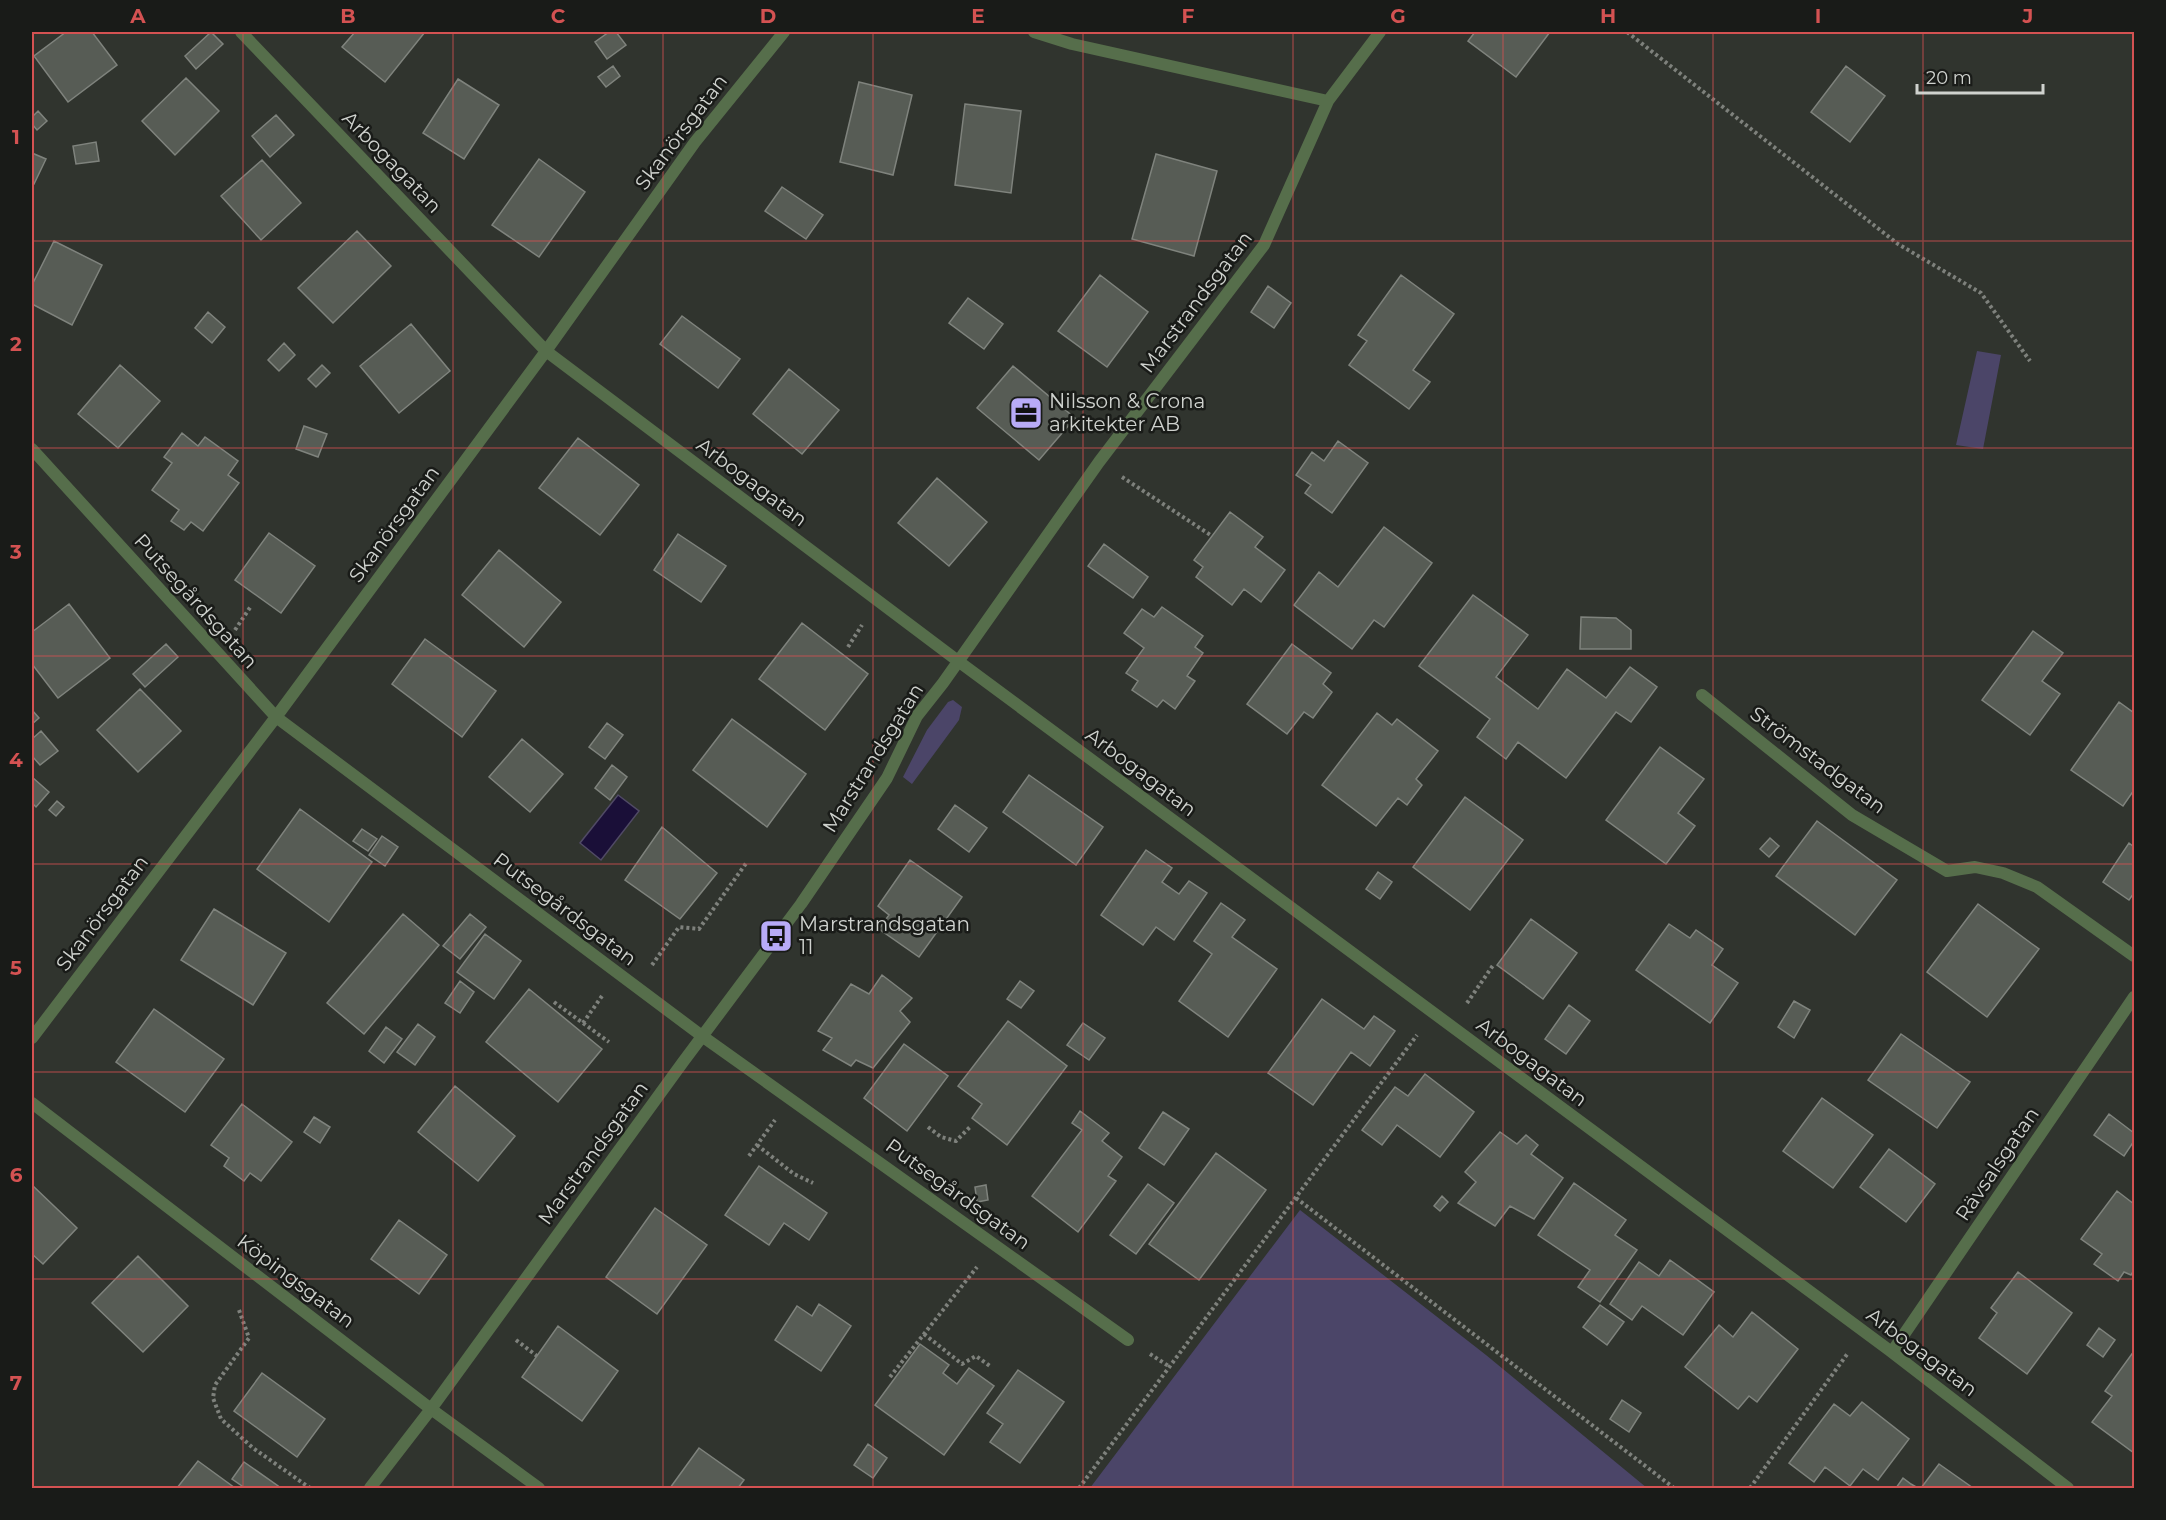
<svg xmlns="http://www.w3.org/2000/svg" width="2166" height="1520" font-family="Montserrat,sans-serif">
  <style>
    .green { fill: #4b4568 }
    .water { fill: #1a0f38; stroke: #504a65; stroke-width: 1.5 }
    .building { fill: #575c55; stroke: #7f837d; stroke-width: 1.5 }
    .lines { fill: none; stroke-linecap: round; stroke-linejoin: round }
    .path { stroke: #7e817c; stroke-width: 4; stroke-dasharray: 3 3; stroke-linecap: butt }
    .street { stroke: #566e4b; stroke-width: 12 }
    .grid { fill: none; stroke: #d45252; stroke-width: 1.5; stroke-opacity: 0.55 }
    .labels { text-anchor: middle; stroke-width: 5; stroke-linejoin: round; paint-order: stroke }
    .street-label { font-size: 20px; fill: #cfd2ce; stroke: #191b18 }
    .poi-label { font-size: 20px; fill: #cfd2ce; stroke: #191b18; text-anchor: start }
    .neatline { fill: none; stroke: #d45252; stroke-width: 2 }
    .grid-label { font-size: 20px; text-anchor: middle; font-weight: bold; fill: #d45252 }
  </style>
  <rect width="100%" height="100%" fill="#30342e"/>
  <path class="green" d="M1977 351 2001 355 1983 449 1956 445Z
    M953 700 962 707 959 720 912 784 903 777 927 730 948 702Z
    M1300 1210 1486 1355 1647 1488H1090Z"/>
  <path class="water" d="M618 795 639 811 601 860 580 843Z"/>
  <path class="building" d="M66 32H92L117 65 68 102 34 56Z
    M211 32 223 44 196 69 185 56Z
    M355 32H425L385 82 342 47Z
    M609 32H616L626 45 607 59 595 42Z
    M1475 32H1550L1516 77 1468 41Z
    M613 66 620 76 606 87 598 77Z
    M1846 66 1885 96 1850 142 1811 112Z
    M186 78 219 111 175 155 142 121Z
    M458 79 499 105 464 159 423 133Z
    M859 82 912 95 893 175 840 162Z
    M965 104 1021 111 1011 193 955 185Z
    M38 111 47 121 37 130 32 124V117Z
    M276 115 294 135 270 157 252 136Z
    M96 142 99 161 76 164 73 146Z
    M32 153 46 159 34 184 32 183Z
    M1156 154 1217 171 1194 256 1132 239Z
    M539 159 585 192 539 257 492 225Z
    M262 160 301 203 261 240 221 196Z
    M782 187 823 215 806 239 765 211Z
    M357 231 391 266 333 323 298 288Z
    M54 241 102 265 72 325 32 304V285Z
    M1100 275 1148 312 1107 367 1058 331Z
    M1401 275 1454 314 1413 370 1430 382 1409 409 1349 365 1367 341 1358 335Z
    M1268 286 1291 303 1274 328 1251 312Z
    M968 298 1003 324 984 349 949 323Z
    M208 312 225 327 212 343 195 328Z
    M682 316 740 359 718 388 660 344Z
    M411 324 450 371 399 413 360 366Z
    M284 343 295 355 279 371 268 360Z
    M120 365 160 401 118 448 78 414Z
    M322 365 330 373 316 387 308 379Z
    M1013 366 1075 418 1039 460 977 408Z
    M789 369 839 410 802 454 753 414Z
    M304 426 327 434 318 457 296 449Z
    M182 433 198 446 205 437 238 461 228 475 239 483 203 531 191 522 184 530 171 521 179 510 152 490 172 463 164 457Z
    M578 438 639 485 600 535 539 488Z
    M1338 441 1368 463 1332 513 1305 493 1311 485 1296 475 1312 452 1324 461Z
    M937 478 987 522 949 566 898 523Z
    M1230 512 1263 537 1255 547 1285 570 1261 602 1244 589 1232 605 1196 577 1203 567 1194 560Z
    M1384 527 1432 563 1384 627 1374 620 1352 649 1294 605 1319 572 1338 587Z
    M269 533 315 566 281 613 235 580Z
    M678 534 726 566 701 602 654 570Z
    M1104 544 1148 577 1133 598 1088 566Z
    M499 550 561 602 524 647 462 595Z
    M1473 595 1528 635 1496 677 1538 709 1567 669 1606 698 1630 667 1657 687 1631 722 1616 712 1566 778 1518 742 1506 759 1477 737 1490 719 1419 666Z
    M69 604 110 658 58 698 32 664V632Z
    M1162 607 1203 636 1195 647 1203 653 1187 676 1195 681 1175 709 1163 700 1157 707 1132 690 1138 681 1126 673 1144 648 1124 633 1142 609 1154 617Z
    M1581 617 1616 618 1631 630V649H1580Z
    M802 623 868 674 825 730 759 679Z
    M2033 631 2063 653 2042 681 2060 694 2030 735 1982 700Z
    M425 639 496 691 462 737 392 684Z
    M166 644 178 657 145 687 133 674Z
    M1292 644 1331 673 1323 684 1332 692 1313 718 1304 712 1287 734 1247 704Z
    M140 689 181 731 138 772 97 730Z
    M2119 702 2134 713V790L2123 806 2071 770Z
    M32 710 39 718 32 724Z
    M1377 713 1392 725 1397 719 1438 751 1416 779 1422 785 1407 805 1398 798 1376 826 1322 785Z
    M732 719 806 774 767 827 693 770Z
    M607 723 623 735 605 759 589 747Z
    M41 731 58 751 40 765 32 756V739Z
    M522 739 563 774 530 812 489 777Z
    M1660 747 1704 779 1678 813 1695 826 1666 864 1606 820Z
    M612 765 627 777 610 800 595 788Z
    M1029 775 1103 827 1076 865 1003 812Z
    M32 777 49 792 36 807 32 803Z
    M1465 797 1523 840 1470 910 1413 867Z
    M57 801 64 807 56 816 49 810Z
    M955 805 987 828 969 852 938 829Z
    M300 809 372 862 329 922 257 869Z
    M1817 821 1897 880 1855 935 1776 876Z
    M662 827 717 873 680 919 625 880Z
    M362 829 377 839 368 851 353 841Z
    M382 836 398 847 385 866 369 855Z
    M1770 838 1779 846 1769 857 1760 849Z
    M2129 843 2134 847V893L2129 900 2103 882Z
    M1146 850 1172 868 1162 882 1179 894 1189 881 1207 893 1174 940 1156 927 1143 945 1101 915Z
    M910 860 962 897 919 957 879 929 889 915 878 906Z
    M1378 872 1392 882 1380 899 1366 889Z
    M1221 903 1245 920 1232 937 1277 969 1228 1037 1179 1001 1212 954 1194 941Z
    M1978 904 2039 949 1987 1017 1927 972Z
    M214 909 286 953 253 1005 181 960Z
    M403 914 439 945 364 1034 327 1003Z
    M470 914 486 927 460 959 443 946Z
    M1531 919 1577 953 1543 999 1497 965Z
    M1669 924 1690 938 1696 930 1723 949 1712 965 1738 983 1710 1023 1636 970Z
    M485 934 521 961 494 999 457 972Z
    M882 975 912 998 900 1011 910 1022 873 1068 856 1060 851 1066 823 1050 832 1038 818 1031 851 984 869 994Z
    M460 981 474 992 460 1013 445 1003Z
    M1020 981 1034 991 1021 1008 1007 999Z
    M529 989 602 1049 558 1102 486 1042Z
    M1322 999 1364 1029 1374 1016 1395 1031 1370 1066 1351 1052 1313 1105 1268 1073Z
    M1794 1001 1810 1010 1794 1038 1778 1027Z
    M1569 1005 1590 1021 1566 1054 1545 1039Z
    M154 1009 224 1059 185 1112 116 1062Z
    M1008 1021 1067 1066 1007 1145 972 1118 982 1104 958 1086Z
    M1083 1023 1105 1038 1089 1060 1067 1045Z
    M418 1024 435 1037 415 1065 397 1052Z
    M386 1027 402 1039 384 1063 369 1051Z
    M1901 1034 1970 1082 1937 1128 1868 1080Z
    M904 1044 948 1076 907 1131 864 1098Z
    M1425 1074 1474 1112 1440 1157 1397 1125 1382 1145 1362 1130 1395 1087 1408 1096Z
    M455 1086 515 1136 478 1181 418 1132Z
    M1822 1098 1873 1135 1833 1188 1783 1151Z
    M242 1104 292 1142 261 1181 250 1173 244 1181 224 1166 229 1158 211 1145Z
    M1080 1111 1109 1133 1102 1141 1122 1157 1108 1176 1116 1181 1078 1232 1032 1196 1082 1130 1072 1123Z
    M1163 1112 1189 1129 1164 1165 1139 1148Z
    M2109 1114 2134 1133V1141L2124 1156 2094 1135Z
    M314 1117 330 1127 320 1143 304 1132Z
    M1500 1132 1517 1144 1526 1135 1538 1145 1531 1154 1563 1178 1534 1219 1510 1206 1495 1226 1458 1203 1476 1182 1465 1172Z
    M1889 1149 1935 1184 1906 1222 1860 1187Z
    M1216 1153 1266 1190 1199 1280 1149 1244Z
    M759 1166 827 1213 809 1240 784 1223 769 1245 725 1215Z
    M1574 1183 1626 1220 1615 1235 1637 1250 1600 1302 1578 1287 1590 1270 1538 1235Z
    M1148 1184 1174 1203 1136 1254 1110 1235Z
    M32 1185 77 1228 43 1264 32 1254Z
    M986 1185 988 1200 977 1202 975 1187Z
    M2117 1191 2134 1204V1270L2131 1275 2124 1272 2118 1281 2094 1264 2102 1254 2081 1239Z
    M1442 1196 1448 1202 1440 1211 1434 1206Z
    M655 1208 707 1245 657 1314 606 1277Z
    M399 1220 447 1255 419 1294 371 1259Z
    M138 1256 188 1306 143 1352 92 1303Z
    M1670 1260 1714 1292 1683 1335 1642 1306 1632 1320 1610 1304 1639 1262 1659 1276Z
    M2018 1272 2072 1313 2027 1374 1979 1338 1997 1313 1991 1308Z
    M819 1304 851 1326 821 1371 775 1340 797 1306 812 1316Z
    M1600 1305 1624 1322 1607 1345 1583 1327Z
    M1752 1312 1798 1349 1757 1402 1749 1396 1738 1409 1685 1367 1719 1325 1733 1337Z
    M558 1326 618 1371 582 1421 522 1377Z
    M2099 1328 2115 1340 2103 1357 2087 1345Z
    M920 1344 949 1365 943 1373 957 1384 969 1368 994 1386 944 1455 875 1405Z
    M2134 1351V1453L2092 1422 2112 1396 2105 1391Z
    M1018 1370 1064 1402 1020 1463 990 1442 1003 1424 987 1413Z
    M262 1373 325 1419 297 1457 234 1411Z
    M1622 1400 1641 1413 1629 1432 1610 1419Z
    M1862 1402 1909 1439 1878 1480 1863 1469 1850 1486 1825 1467 1814 1482 1789 1463 1834 1404 1850 1416Z
    M868 1444 887 1458 873 1478 854 1465Z
    M699 1448 744 1480 738 1488H670Z
    M198 1461 235 1488H177Z
    M244 1462 281 1488H245L232 1479Z
    M1939 1464 1973 1488H1921Z
    M1903 1478 1911 1484 1918 1488H1896Z"/>
  <g class="lines">
    <path class="path" d="M1627 32 1898 244 1981 293 2030 361
      M1122 477 1212 536
      M235 630 251 606
      M848 647 862 625
      M652 965 679 927 699 929 747 862
      M554 1002 609 1042
      M1467 1003 1494 964
      M583 1023 602 996
      M928 1127 941 1137 956 1141 971 1126
      M757 1145 794 1174 813 1183
      M749 1156 775 1120
      M1296 1198 1674 1488
      M239 1310 249 1338 215 1385 213 1398 221 1419 253 1448 310 1488
      M924 1334 962 1364 976 1356 990 1366
      M516 1340 537 1356
      M1150 1354 1170 1367
      M890 1377 977 1267
      M1079 1488 1417 1035
      M1750 1488 1848 1353"/>
    <path class="street" d="M241 32 546 351 958 661 1889 1350 2068 1488
      M1034 32 1072 44 1328 101
      M32 449 276 717 702 1036 1128 1340
      M1702 695 1852 815 1947 871 1975 867 2003 873 2037 887 2134 956
      M32 1038 276 717 546 351 695 142 784 32
      M32 1103 431 1409 539 1488
      M1892 1352 2134 997
      M370 1488 431 1409 683 1062 801 904 887 778 917 716 943 683 1099 462 1264 245 1328 101 1380 32"/>
  </g>
  <path class="grid" d="M243 32V1488M453 32V1488M663 32V1488M873 32V1488M1083 32V1488M1293 32V1488M1503 32V1488M1713 32V1488M1923 32V1488M32 241H2134M32 448H2134M32 656H2134M32 864H2134M32 1072H2134M32 1279H2134"/>
  <defs>
    <symbol id="office-square" viewBox="-11 -11 22 22"><rect x="-9" y="-9" width="18" height="18" rx="4" fill="#b8abf7" stroke="#191b18"/><path d="M-6-3h4V-5.5h4V-3h4V5H-6ZM-1-4.5V-3h2v-1.5ZM-6 0V1H6V0Z" fill="#111"/></symbol>
    <symbol id="bus-square" viewBox="-11 -11 22 22"><rect x="-9" y="-9" width="18" height="18" rx="4" fill="#b8abf7" stroke="#191b18"/><path d="M-5-6H5V4H4V6H2V4H-2V6H-4V4H-5ZM-3.5-4V0h7V-4ZM-3.5 1.2v1.5H-2V1.2ZM2 1.2v1.5H3.5V1.2Z" fill="#111"/></symbol>
  </defs>
  <g fill-rule="evenodd">
    <use href="#office-square" x="1007" y="394" width="38" height="38"/>
    <use href="#bus-square" x="757" y="917" width="38" height="38"/>
  </g>
  <g class="labels">
    <g class="street-label">
      <text transform="translate(681 132) rotate(-53)" y="7">Skanörsgatan</text>
      <text transform="translate(392 162) rotate(46)" y="7">Arbogagatan</text>
      <text transform="translate(1196 302) rotate(-53)" y="7">Marstrandsgatan</text>
      <text transform="translate(752 482) rotate(37)" y="7">Arbogagatan</text>
      <text transform="translate(394 524) rotate(-54)" y="7">Skanörsgatan</text>
      <text transform="translate(196 601) rotate(48)" y="7">Putsegårdsgatan</text>
      <text transform="translate(873 758) rotate(-58)" y="7">Marstrandsgatan</text>
      <text transform="translate(1818 760) rotate(37)" y="7">Strömstadgatan</text>
      <text transform="translate(1141 772) rotate(37)" y="7">Arbogagatan</text>
      <text transform="translate(565 909) rotate(37)" y="7">Putsegårdsgatan</text>
      <text transform="translate(102 913) rotate(-53)" y="7">Skanörsgatan</text>
      <text transform="translate(1532 1062) rotate(37)" y="7">Arbogagatan</text>
      <text transform="translate(593 1153) rotate(-54)" y="7">Marstrandsgatan</text>
      <text transform="translate(1997 1164) rotate(-56)" y="7">Rävsalsgatan</text>
      <text transform="translate(958 1194) rotate(36)" y="7">Putsegårdsgatan</text>
      <text transform="translate(296 1281) rotate(37)" y="7">Köpingsgatan</text>
      <text transform="translate(1922 1352) rotate(37)" y="7">Arbogagatan</text>
    </g>
    <g class="poi-label">
      <text x="1049" y="408">Nilsson &amp; Crona<tspan x="1049" dy="23">arkitekter AB</tspan></text>
      <text x="799" y="931">Marstrandsgatan<tspan x="799" dy="23">11</tspan></text>
    </g>
  </g>
  <rect width="2166" height="1520" fill="none" stroke="#191b18" stroke-width="66"/>
  <path d="M1917 84v9h126v-9" fill="none" stroke="#cfd2ce" stroke-width="3"/>
  <text x="1926" y="84" font-size="18" fill="#cfd2ce" stroke="#191b18" stroke-width="4.5" paint-order="stroke">20 m</text>
  <rect x="33" y="33" width="2100" height="1454" class="neatline"/>
  <g class="grid-label">
    <text x="138" y="23">A</text>
    <text x="348" y="23">B</text>
    <text x="558" y="23">C</text>
    <text x="768" y="23">D</text>
    <text x="978" y="23">E</text>
    <text x="1188" y="23">F</text>
    <text x="1398" y="23">G</text>
    <text x="1608" y="23">H</text>
    <text x="1818" y="23">I</text>
    <text x="2028" y="23">J</text>
    <text x="16" y="144">1</text>
    <text x="16" y="351">2</text>
    <text x="16" y="559">3</text>
    <text x="16" y="767">4</text>
    <text x="16" y="975">5</text>
    <text x="16" y="1182">6</text>
    <text x="16" y="1390">7</text>
  </g>
</svg>
